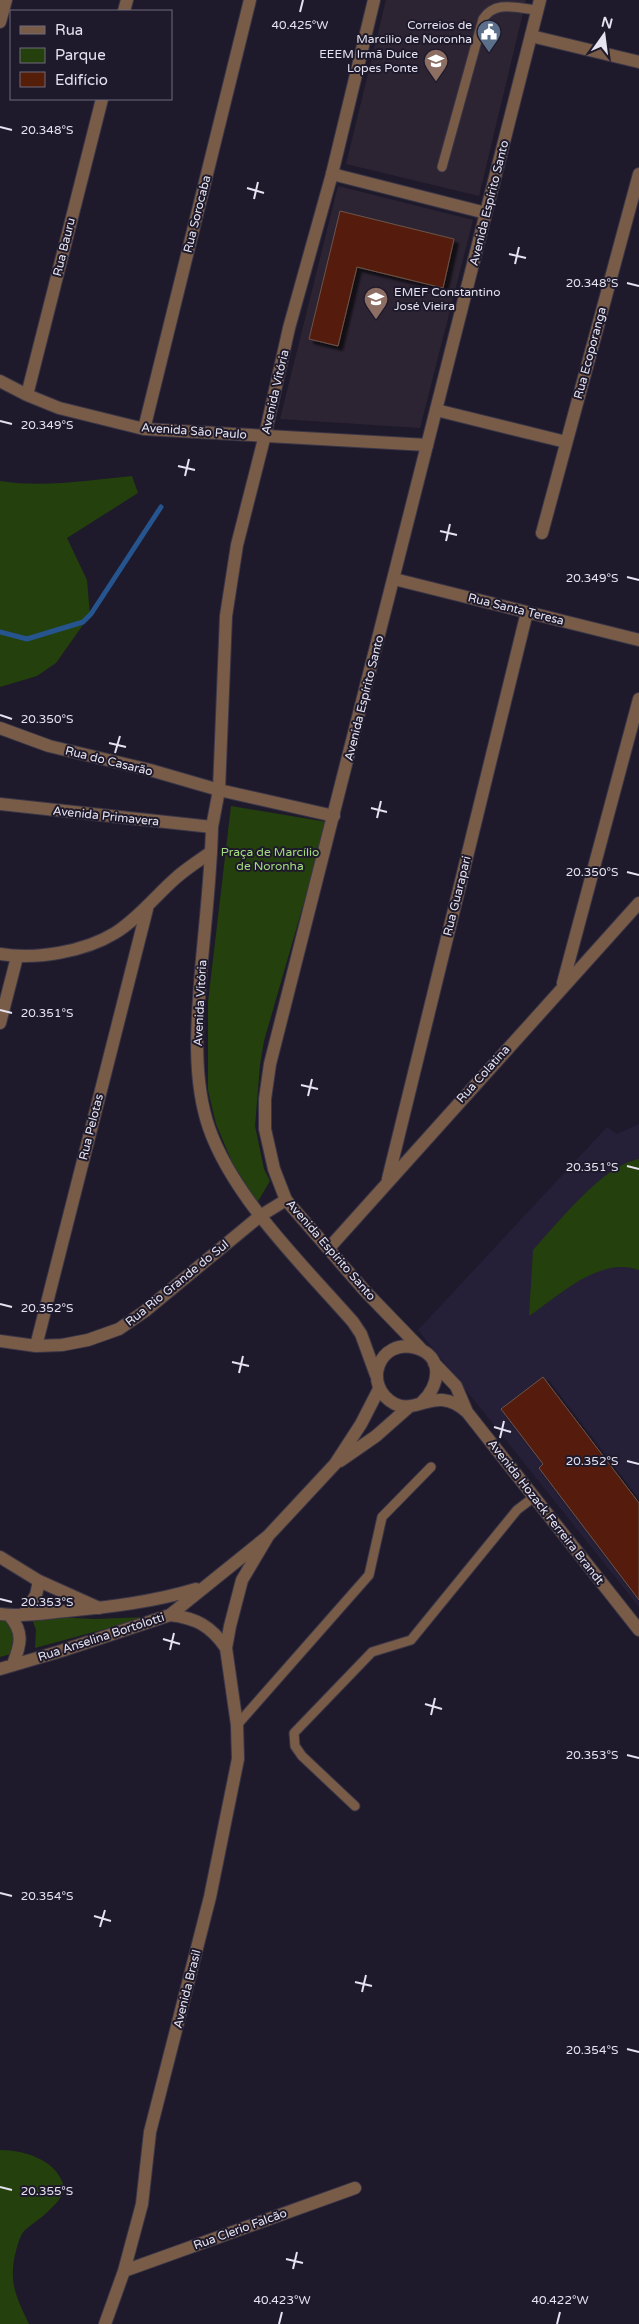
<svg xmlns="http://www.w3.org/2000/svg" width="639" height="2324" font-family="'Varela Round',sans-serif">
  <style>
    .built { fill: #251f37 }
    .education { fill: #2d2433 }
    .green { fill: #24400c }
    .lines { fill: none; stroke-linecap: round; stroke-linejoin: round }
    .stream { stroke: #25548e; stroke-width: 5 }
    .building { fill: #541e08; stroke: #6b544c; filter: url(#shadow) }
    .service-casing { stroke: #3a3647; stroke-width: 11 }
    .minor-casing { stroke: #3a3647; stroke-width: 14 }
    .tertiary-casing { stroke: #3a3647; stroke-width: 14 }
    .service { stroke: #795c48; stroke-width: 9 }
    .minor { stroke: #795c48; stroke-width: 12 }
    .tertiary { stroke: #795c48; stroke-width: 12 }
    .ticks { fill: none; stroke: #e5e3f0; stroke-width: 2 }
    .labels { text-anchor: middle; stroke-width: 4; stroke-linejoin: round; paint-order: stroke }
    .poi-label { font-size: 12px; fill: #e5e3f0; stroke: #1e1a2c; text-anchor: end }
    .street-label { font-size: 12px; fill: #e5e3f0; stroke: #1e1a2c }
    .park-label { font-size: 12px; fill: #a3dc7c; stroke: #1e1a2c }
    .ticks-label { font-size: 12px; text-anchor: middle; fill: #e5e3f0; stroke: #1e1a2c; stroke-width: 4; stroke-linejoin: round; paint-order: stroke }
  </style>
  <defs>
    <filter id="shadow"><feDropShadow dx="4.5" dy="4.5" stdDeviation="1" flood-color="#0009"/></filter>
  </defs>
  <rect width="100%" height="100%" fill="#1e1a2c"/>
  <path class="built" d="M639 1124V1607L418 1330 607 1127 617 1134Z"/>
  <path class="education" d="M386 0H526L479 196 346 164Z
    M338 186 473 220 420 428 280 419Z"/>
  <path class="green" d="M132 476 138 493 67 538 87 580 90 615 56 663 37 676 0 687V481C45 488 88 480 132 476Z
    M231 806 327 822 264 1041 260 1065 255 1126 264 1169 270 1181 257 1203 232 1162 216 1124 208 1090V1002Z
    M639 1159V1270C600 1256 560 1295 529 1316L533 1250C558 1223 603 1165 639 1159Z
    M31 1616 95 1619 149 1617 35 1648 36 1630Z
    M0 1618C16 1625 14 1639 11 1654L0 1657Z
    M0 2150C27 2150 59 2161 65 2190 55 2209 41 2217 25 2230 20 2235 18 2244 16 2251 8 2281 16 2297 29 2324H0Z"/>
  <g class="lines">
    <path class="stream" d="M0 632 27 639 83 622 91 614 161 507"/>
  </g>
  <path class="building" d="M340 211 454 239 443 288 357 267 338 346 309 339Z
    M543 1377 639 1503V1600L539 1468 543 1464 501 1409Z"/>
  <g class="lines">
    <defs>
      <path id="service" d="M442 167 483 19C495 0 516 8 537 10
        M237 1725 369 1575 382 1517 431 1467
        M355 1806 302 1756 295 1746 294 1733 372 1652 411 1640 517 1510 534 1497"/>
      <path id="minor" d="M124 11 127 0
        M0 22 6 0
        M531 36 639 62
        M332 174 486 213
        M0 381 27 395 59 408 144 429 427 445
        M27 395 102 99
        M436 410 566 442
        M144 429 250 0
        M542 533 639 174
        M394 579 639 640
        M0 728 49 746 150 770 219 790 334 816
        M0 804 212 827
        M0 954C35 960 84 952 115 933 139 918 156 895 177 877 187 868 200 860 211 852
        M563 983 639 699
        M0 1023 17 957
        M388 1179 527 612
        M329 1248 639 903
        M0 1341 36 1346 62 1345 88 1340 119 1329 145 1311 260 1216 286 1200
        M36 1346 147 909
        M0 1557 39 1581 99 1608
        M170 1615C196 1618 211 1626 226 1648
        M124 2271 355 2188
        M105 2324 124 2271 142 2204 150 2132 210 1897 238 1759 237 1725 226 1648 230 1626 242 1580 267 1538"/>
      <path id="tertiary" d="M374 0 332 174 289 328 265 435 237 545 226 616 219 790 212 827C211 875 205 923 201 971 197 1022 192 1078 209 1128 234 1199 304 1266 353 1322L361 1334 376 1375
        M421 1349 365 1291 286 1200 274 1169 265 1129V1099L270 1064 540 0
        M434 1363 456 1386 467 1412
        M422 1402C440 1386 444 1356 416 1348 379 1337 361 1386 395 1404 418 1415 436 1384 467 1412L639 1630
        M340 1461 376 1436 410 1406
        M0 1614C21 1617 44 1613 66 1611 110 1607 153 1602 196 1589
        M24 1614 36 1595 39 1581
        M9 1615C24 1632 21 1644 13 1664
        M0 1669 61 1651 170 1615 268 1536 335 1464 361 1424 379 1389"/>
    </defs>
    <use href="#service" class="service-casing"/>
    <use href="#minor" class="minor-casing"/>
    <use href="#tertiary" class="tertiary-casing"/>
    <use href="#service" class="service"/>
    <use href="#minor" class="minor"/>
    <use href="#tertiary" class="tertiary"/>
  </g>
  <path class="ticks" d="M300 12 303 0M0 127 12 130M247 188 264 193M254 199 258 182M509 254 526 258M515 264 519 247M627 283 639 286M0 421 12 424M178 466 195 470M185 476 189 459M440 531 457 535M446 541 450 524M627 577 639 580M0 715 12 719M109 743 126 747M115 753 120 736M371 808 387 812M377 818 381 801M627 872 639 875M0 1010 12 1013M301 1085 318 1089M308 1096 312 1079M627 1166 639 1169M0 1304 12 1307M232 1362 249 1366M239 1373 243 1356M494 1427 511 1432M500 1438 504 1421M627 1461 639 1464M0 1599 12 1602M163 1639 180 1644M170 1650 174 1633M425 1704 442 1709M431 1715 435 1698M627 1755 639 1758M0 1893 12 1896M94 1916 111 1921M100 1927 105 1910M355 1982 372 1986M362 1992 366 1975M627 2049 639 2052M0 2187 12 2190M286 2259 303 2263M293 2269 297 2252M279 2324 282 2312M557 2324 560 2312"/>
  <defs>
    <symbol id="civic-pin" viewBox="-11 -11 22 30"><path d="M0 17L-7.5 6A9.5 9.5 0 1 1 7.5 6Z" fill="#5c6f8a" stroke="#1e1a2c"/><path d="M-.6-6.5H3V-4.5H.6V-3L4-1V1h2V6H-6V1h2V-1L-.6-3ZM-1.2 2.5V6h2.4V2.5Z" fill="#fff"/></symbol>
    <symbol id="school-pin" viewBox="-11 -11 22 30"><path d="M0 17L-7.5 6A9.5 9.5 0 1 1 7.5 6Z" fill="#8d6e63" stroke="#1e1a2c"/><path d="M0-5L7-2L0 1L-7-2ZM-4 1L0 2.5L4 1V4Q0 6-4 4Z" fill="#fff"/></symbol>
  </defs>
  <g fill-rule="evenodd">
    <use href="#civic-pin" x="475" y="18" width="28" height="38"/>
    <use href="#school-pin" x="422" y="47" width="28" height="38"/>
    <use href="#school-pin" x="362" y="285" width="28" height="38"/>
  </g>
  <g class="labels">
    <g class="poi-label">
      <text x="472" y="29">Correios de<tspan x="472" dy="14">Marcilio de Noronha</tspan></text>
      <text x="418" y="58">EEEM Irmã Dulce<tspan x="418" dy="14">Lopes Ponte</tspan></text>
      <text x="394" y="296" text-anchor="start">EMEF Constantino<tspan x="394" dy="14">José Vieira</tspan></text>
    </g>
    <g class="street-label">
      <text transform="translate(489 203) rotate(-76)" y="4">Avenida Espírito Santo</text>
      <text transform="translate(197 214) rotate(-76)" y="4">Rua Sorocaba</text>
      <text transform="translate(64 247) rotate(-76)" y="4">Rua Bauru</text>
      <text transform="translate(590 353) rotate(-75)" y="4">Rua Ecoporanga</text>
      <text transform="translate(275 392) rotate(-77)" y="4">Avenida Vitória</text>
      <text transform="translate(194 431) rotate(4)" y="4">Avenida São Paulo</text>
      <text transform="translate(516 609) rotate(14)" y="4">Rua Santa Teresa</text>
      <text transform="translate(364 698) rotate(-76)" y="4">Avenida Espírito Santo</text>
      <text transform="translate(109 761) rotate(14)" y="4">Rua do Casarão</text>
      <text transform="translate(106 816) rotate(6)" y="4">Avenida Primavera</text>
      <text transform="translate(457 896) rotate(-76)" y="4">Rua Guarapari</text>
      <text transform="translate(200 1003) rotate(-87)" y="4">Avenida Vitória</text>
      <text transform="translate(483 1074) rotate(-48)" y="4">Rua Colatina</text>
      <text transform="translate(91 1127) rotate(-76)" y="4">Rua Pelotas</text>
      <text transform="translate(331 1250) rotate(49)" y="4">Avenida Espírito Santo</text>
      <text transform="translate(177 1283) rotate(-39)" y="4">Rua Rio Grande do Sul</text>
      <text transform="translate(546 1512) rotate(52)" y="4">Avenida Hozack Ferreira Brandt</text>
      <text transform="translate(101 1637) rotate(-18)" y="4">Rua Anselina Bortolotti</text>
      <text transform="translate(187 1989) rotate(-76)" y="4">Avenida Brasil</text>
      <text transform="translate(240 2229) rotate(-20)" y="4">Rua Clerio Falcão</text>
    </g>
    <g class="park-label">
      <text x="270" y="856">Praça de Marcílio<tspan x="270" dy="14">de Noronha</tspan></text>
    </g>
  </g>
  <g class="ticks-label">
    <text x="300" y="29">40.425°W</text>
    <text x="47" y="134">20.348°S</text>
    <text x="592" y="287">20.348°S</text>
    <text x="47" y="429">20.349°S</text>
    <text x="592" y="582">20.349°S</text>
    <text x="47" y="723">20.350°S</text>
    <text x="592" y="876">20.350°S</text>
    <text x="47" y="1017">20.351°S</text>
    <text x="592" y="1171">20.351°S</text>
    <text x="47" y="1312">20.352°S</text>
    <text x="592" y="1465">20.352°S</text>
    <text x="47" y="1606">20.353°S</text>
    <text x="592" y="1759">20.353°S</text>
    <text x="47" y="1900">20.354°S</text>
    <text x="592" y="2054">20.354°S</text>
    <text x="47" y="2195">20.355°S</text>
    <text x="282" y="2304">40.423°W</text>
    <text x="560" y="2304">40.422°W</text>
  </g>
  <rect x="10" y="10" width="162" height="90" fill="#1e1a2c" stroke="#6e6a7a"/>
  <rect x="20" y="26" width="25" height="8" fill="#795c48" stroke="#6e6a7a"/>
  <text x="55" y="35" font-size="15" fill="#e5e3f0">Rua</text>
  <rect x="20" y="48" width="25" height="15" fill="#24400c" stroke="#6e6a7a"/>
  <text x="55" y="60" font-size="15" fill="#e5e3f0">Parque</text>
  <rect x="20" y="72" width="25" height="15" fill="#541e08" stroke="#6e6a7a"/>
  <text x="55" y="85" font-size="15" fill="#e5e3f0">Edifício</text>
  <g transform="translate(604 35) rotate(14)" stroke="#1e1a2c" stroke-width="4" paint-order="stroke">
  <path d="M0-4L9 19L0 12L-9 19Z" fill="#e5e3f0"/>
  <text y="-8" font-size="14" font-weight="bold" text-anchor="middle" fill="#e5e3f0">N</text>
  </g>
</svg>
